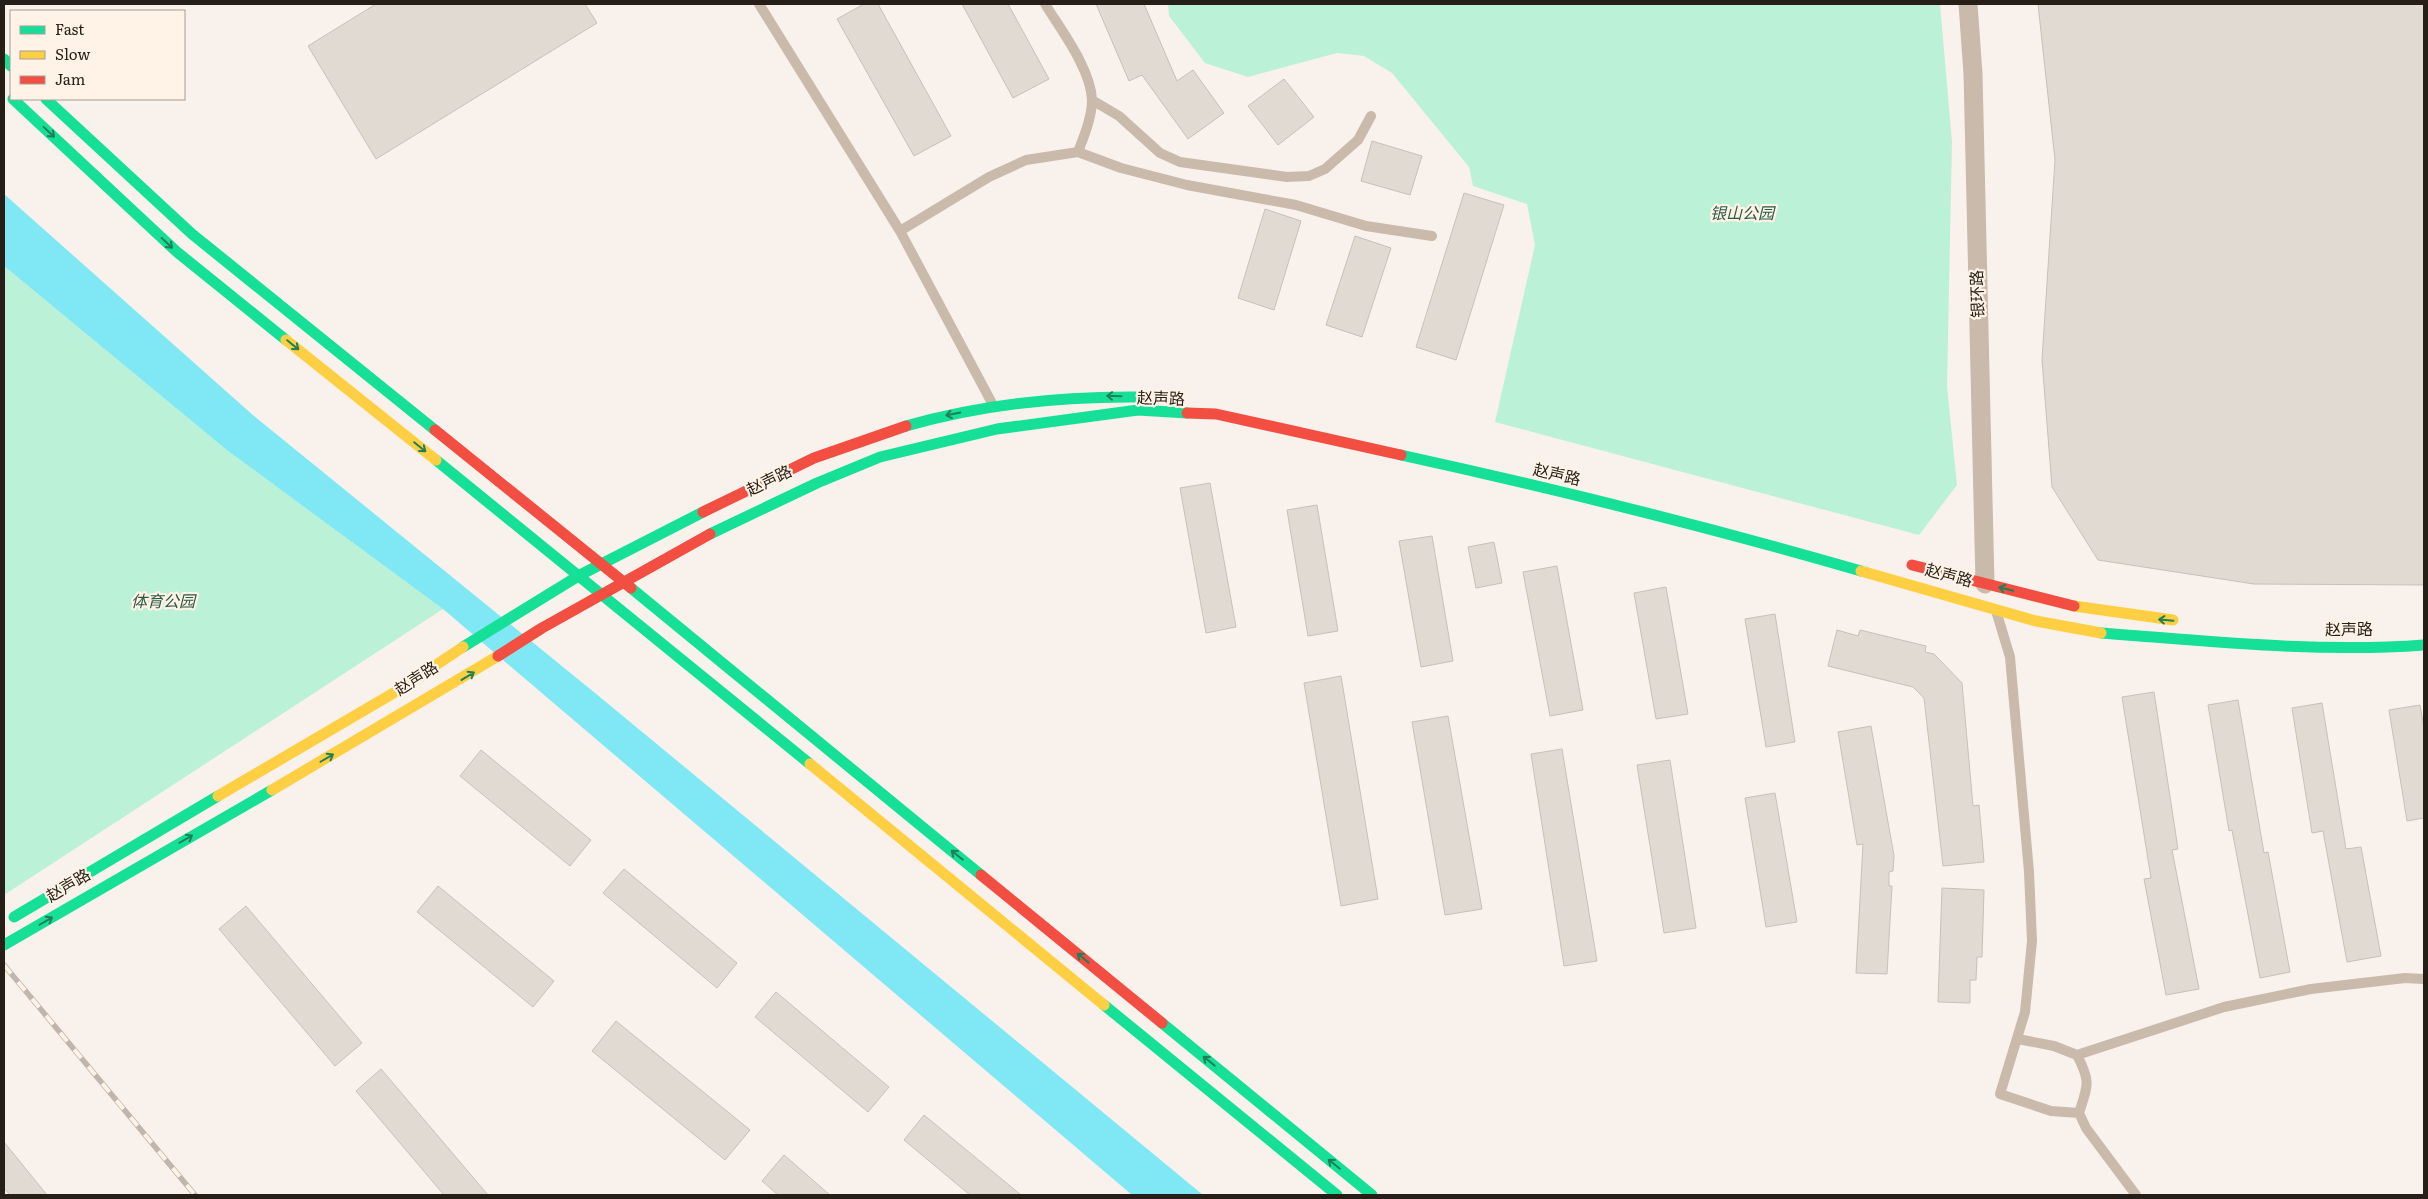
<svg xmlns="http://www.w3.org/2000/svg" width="2428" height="1199" font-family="Literata,'Noto Sans SC',serif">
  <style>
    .green { fill: #bbf1d6 }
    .water { fill: #7fe8f4 }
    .building { fill: #e1dad3; stroke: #c7c0b9 }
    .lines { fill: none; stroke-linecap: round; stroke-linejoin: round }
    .lane { stroke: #c9baab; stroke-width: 10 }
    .street { stroke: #c9baab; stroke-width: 19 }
    .fast { stroke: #16e098; stroke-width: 11 }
    .slow { stroke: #ffcf43; stroke-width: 11 }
    .jam { stroke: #f24e42; stroke-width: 11 }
    .rail-casing { stroke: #c1b6ad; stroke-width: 5.5 }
    .rail { stroke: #fff2e6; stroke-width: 4; stroke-dasharray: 11; stroke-linecap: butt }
    .oneway { stroke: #1e7f58 }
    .labels { text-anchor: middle; stroke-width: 4.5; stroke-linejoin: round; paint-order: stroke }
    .park-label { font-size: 16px; font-style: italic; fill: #2b5b47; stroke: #fff2e6 }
    .street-label { font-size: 16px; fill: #261e17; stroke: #fff2e6 }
  </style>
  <rect width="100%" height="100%" fill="#f9f2ec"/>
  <path class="green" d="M1168 4H1940L1952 142 1947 386 1957 485 1919 535 1495 422 1535 245 1527 204 1473 186 1469 167 1392 73 1364 56 1337 53 1248 77 1205 63 1169 16Z
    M4 266 228 451 443 609 4 895Z"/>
  <path class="water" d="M4 194 254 416 595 693 1203 1195H1132L443 609 228 451 4 266Z"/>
  <path class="building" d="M376 4H585L597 23 376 159 308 46Z
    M864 4H878L951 136 914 156 837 19Z
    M962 4H1008L1049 79 1013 98Z
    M1096 4H1144L1177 81 1193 70 1224 113 1188 139 1142 75 1129 81Z
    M2038 4H2424V585L2254 584 2098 560 2052 487 2042 360 2055 160Z
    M1284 79 1314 117 1278 145 1248 106Z
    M1372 141 1422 156 1410 195 1361 181Z
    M1464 193 1504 205 1456 360 1416 347Z
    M1265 209 1301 221 1274 310 1238 298Z
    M1355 236 1391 248 1362 337 1326 325Z
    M1210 483 1236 627 1206 633 1180 488Z
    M1317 505 1338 631 1308 636 1287 510Z
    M1432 536 1453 661 1421 667 1399 541Z
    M1494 542 1502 583 1476 588 1468 547Z
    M1557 566 1583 710 1550 716 1523 572Z
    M1666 587 1688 714 1656 719 1634 593Z
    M1775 614 1795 742 1766 747 1745 619Z
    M1837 630 1858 636 1860 630 1926 646 1925 652 1934 654 1962 683 1973 806 1979 805 1984 862 1943 866 1924 698 1913 687 1828 666Z
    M1341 676 1378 899 1341 906 1304 683Z
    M2154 692 2178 849 2172 850 2199 989 2166 995 2144 879 2151 878 2122 697Z
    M2238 700 2264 853 2268 852 2290 972 2260 978 2232 830 2229 831 2208 705Z
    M2322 703 2346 849 2361 847 2381 956 2347 962 2323 831 2312 833 2292 708Z
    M2420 705 2424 728V818L2407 821 2389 710Z
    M1448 716 1482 909 1445 915 1412 722Z
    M1871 726 1894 856 1893 871 1889 872V886H1892L1887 974 1856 973 1863 844 1857 845 1838 732Z
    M1562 749 1597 961 1564 966 1531 754Z
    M481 750 591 840 570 866 460 776Z
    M1670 760 1696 928 1664 933 1637 765Z
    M1775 793 1797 922 1766 927 1745 798Z
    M624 869 737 963 717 988 603 893Z
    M438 886 554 981 533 1007 417 912Z
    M1942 888 1984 890 1982 957H1977L1976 980H1970V1003L1938 1002Z
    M246 906 362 1043 335 1066 219 929Z
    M776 992 889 1087 868 1112 755 1017Z
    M616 1021 750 1130 725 1160 592 1051Z
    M381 1069 488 1195H444L356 1091Z
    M924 1115 1021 1195H970L904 1140Z
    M4 1142 47 1195H10L4 1188Z
    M784 1155 830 1195H778L762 1181Z"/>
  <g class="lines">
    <path class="lane" d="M759 4 900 231 993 405
      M1045 4C1061 30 1091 69 1092 100 1092 117 1084 136 1078 152L1121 168 1187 185 1296 205 1366 226 1432 236
      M1092 100 1119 116 1160 153 1180 162 1287 177 1309 176 1325 169 1358 140 1371 116
      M900 231 989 177 1026 160 1078 152
      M1997 614 2010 657 2029 872 2032 941 2025 1012 2000 1094 2051 1111 2079 1113C2088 1085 2091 1082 2077 1055L2054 1046 2018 1039
      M2077 1055 2224 1007 2311 989 2405 978 2424 979
      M2079 1113 2086 1128 2136 1195"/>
    <path class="street" d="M1968 4 1973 74 1985 584"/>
    <path class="fast" d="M4 59 11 66
      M13 99 177 252 286 340
      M46 99 192 234 435 430
      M906 426C983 404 1062 396 1142 397
      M1401 455C1556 489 1709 527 1861 571
      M436 460 810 764
      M710 534 817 483 880 457 997 429 1138 410 1187 413
      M631 588 981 875
      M2101 633C2208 641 2317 653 2424 645
      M463 647 580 575 703 512
      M14 917 218 796
      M4 945 272 790
      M1104 1005 1337 1195
      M1162 1023 1372 1195"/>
    <path class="slow" d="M286 340 436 460
      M1861 571 2036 621 2101 633
      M2074 606 2173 620
      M810 764 1104 1005
      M272 790 498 656
      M218 796 397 691 463 647"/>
    <path class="jam" d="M1187 413 1216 414 1401 455
      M435 430 631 588
      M703 512 814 458 906 426
      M1912 565 2074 606
      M498 656 542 628 710 534
      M981 875 1162 1023"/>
    <defs>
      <path id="rail" d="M4 965 195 1195"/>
    </defs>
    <use href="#rail" class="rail-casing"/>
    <use href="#rail" class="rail"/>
  </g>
  <defs><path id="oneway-shaft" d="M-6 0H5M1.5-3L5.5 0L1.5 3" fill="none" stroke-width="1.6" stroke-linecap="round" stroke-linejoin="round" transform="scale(1.25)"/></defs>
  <g class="oneway">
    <use href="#oneway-shaft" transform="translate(49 132) rotate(43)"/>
    <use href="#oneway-shaft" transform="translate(167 243) rotate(43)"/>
    <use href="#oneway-shaft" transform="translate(293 345) rotate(39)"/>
    <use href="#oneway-shaft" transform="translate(1114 396) rotate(-178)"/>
    <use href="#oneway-shaft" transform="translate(953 414) rotate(168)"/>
    <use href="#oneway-shaft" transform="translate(420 447) rotate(39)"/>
    <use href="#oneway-shaft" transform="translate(2006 589) rotate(-166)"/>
    <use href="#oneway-shaft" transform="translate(2166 620) rotate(-175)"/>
    <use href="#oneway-shaft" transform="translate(468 676) rotate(-31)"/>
    <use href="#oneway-shaft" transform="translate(327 758) rotate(-30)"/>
    <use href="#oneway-shaft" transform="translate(186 839) rotate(-30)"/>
    <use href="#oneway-shaft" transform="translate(957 855) rotate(-141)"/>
    <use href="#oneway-shaft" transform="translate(46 921) rotate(-30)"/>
    <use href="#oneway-shaft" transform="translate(1083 958) rotate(-141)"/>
    <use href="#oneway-shaft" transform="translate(1209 1061) rotate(-141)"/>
    <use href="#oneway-shaft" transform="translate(1334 1164) rotate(-141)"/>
  </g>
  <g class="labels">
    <g class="park-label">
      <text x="1742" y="219">银山公园</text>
      <text x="163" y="607">体育公园</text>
    </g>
    <g class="street-label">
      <text transform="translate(1977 294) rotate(-92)" y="6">银环路</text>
      <text transform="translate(1161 398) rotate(2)" y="6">赵声路</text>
      <text transform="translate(1557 474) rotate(13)" y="6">赵声路</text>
      <text transform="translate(769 480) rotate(-26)" y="6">赵声路</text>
      <text transform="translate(1949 575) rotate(15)" y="6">赵声路</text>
      <text x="2349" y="635">赵声路</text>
      <text transform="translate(416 678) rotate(-33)" y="6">赵声路</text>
      <text transform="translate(68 885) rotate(-31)" y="6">赵声路</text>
    </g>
  </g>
  <rect width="2428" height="1199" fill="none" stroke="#261e17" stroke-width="10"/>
  <rect x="10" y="10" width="175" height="90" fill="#fff2e6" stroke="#a89d93"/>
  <rect x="20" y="26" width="25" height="8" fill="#16e098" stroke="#a89d93"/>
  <text x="55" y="35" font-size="15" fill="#261e17">Fast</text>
  <rect x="20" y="51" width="25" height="8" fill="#ffcf43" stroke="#a89d93"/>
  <text x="55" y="60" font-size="15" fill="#261e17">Slow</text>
  <rect x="20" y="76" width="25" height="8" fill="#f24e42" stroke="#a89d93"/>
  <text x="55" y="85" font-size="15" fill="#261e17">Jam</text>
</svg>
